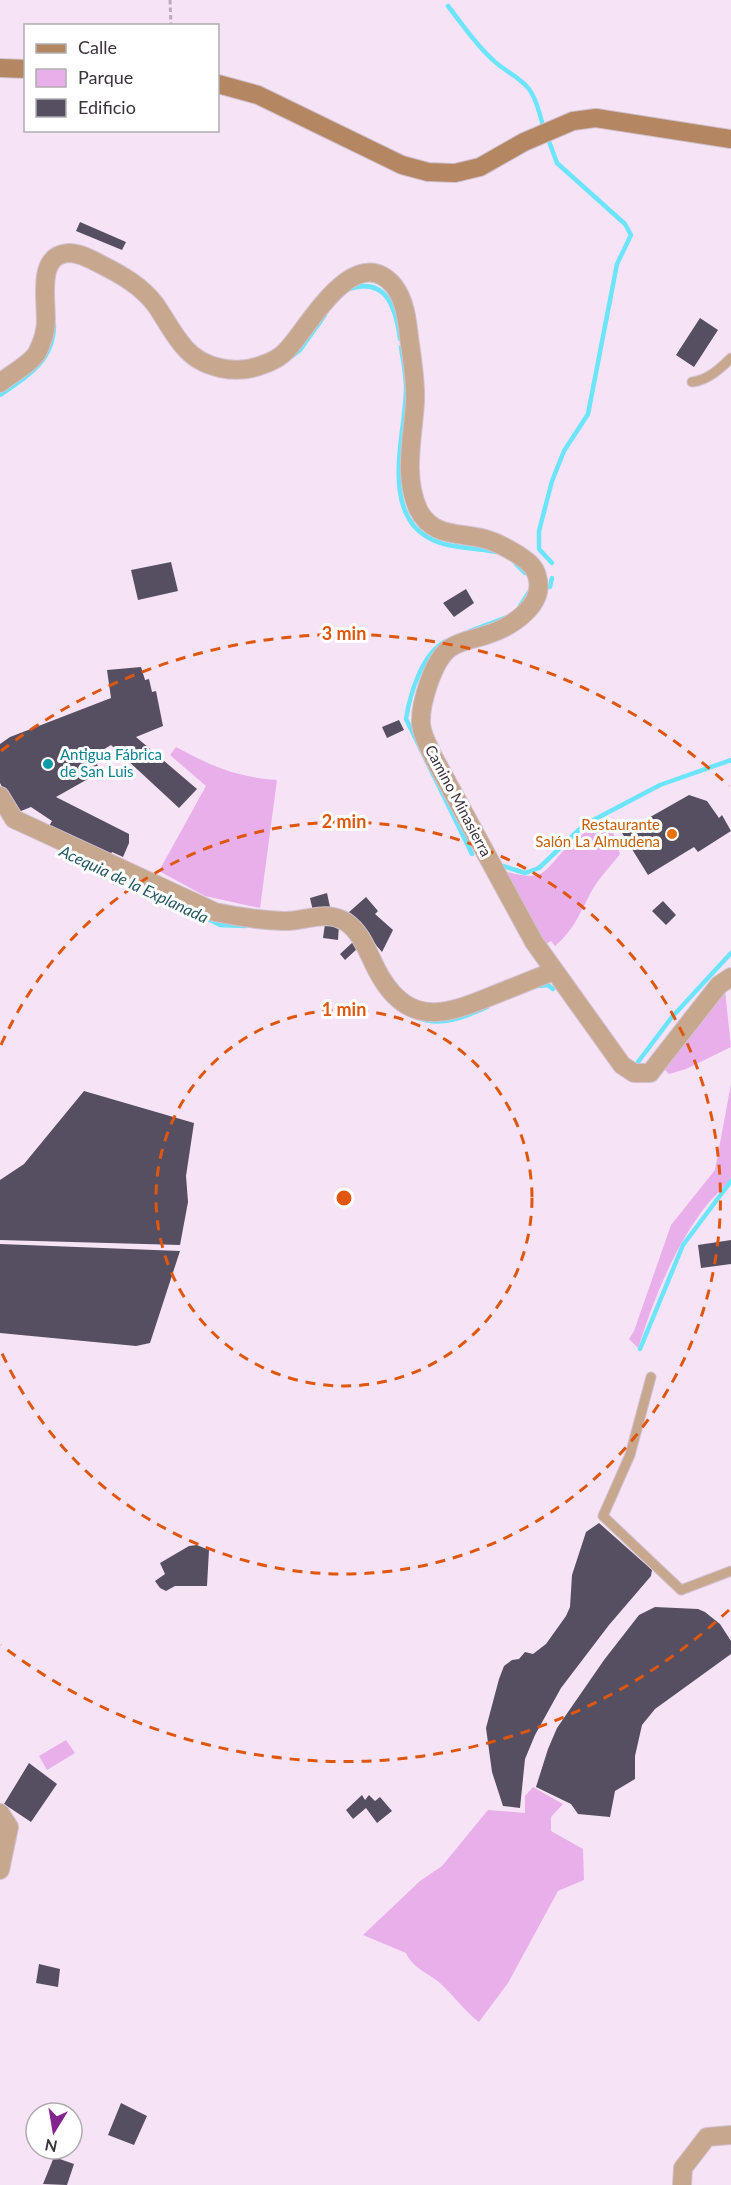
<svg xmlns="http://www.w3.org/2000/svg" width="731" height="2185" font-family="Lato,sans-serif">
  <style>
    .green { fill: #e9afea }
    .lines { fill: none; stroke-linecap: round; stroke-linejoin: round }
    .stream { stroke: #6ce4f9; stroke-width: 4.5 }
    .building { fill: #564f61 }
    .lane-casing { stroke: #d0c1d0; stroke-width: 11 }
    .street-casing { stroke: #d0c1d0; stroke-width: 20 }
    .secondary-casing { stroke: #d0c1d0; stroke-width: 20 }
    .path { stroke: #baacba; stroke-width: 3; stroke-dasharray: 4.5 3; stroke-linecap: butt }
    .lane { stroke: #c7a88f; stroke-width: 9 }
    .street { stroke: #c7a88f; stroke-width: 18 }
    .secondary { stroke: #b48762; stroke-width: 18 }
    .ring { fill: none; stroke: #df570e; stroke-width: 3; stroke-dasharray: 10 8 }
    .culture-dot { fill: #0f9aa8; stroke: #fff; stroke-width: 2 }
    .food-dot { fill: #e8710a; stroke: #fff; stroke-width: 2 }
    .labels { text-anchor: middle; stroke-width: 6; stroke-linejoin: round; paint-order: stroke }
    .culture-label { font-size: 15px; fill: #0d838f; stroke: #fff; text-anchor: start }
    .street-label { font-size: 15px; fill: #3a333a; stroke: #fff }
    .food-label { font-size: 15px; fill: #c56008; stroke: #fff; text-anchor: end }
    .water-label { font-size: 16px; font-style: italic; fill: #255861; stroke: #fff }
    .centre { fill: #df570e; stroke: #fff; stroke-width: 3 }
    .ring-label { font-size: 18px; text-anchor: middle; font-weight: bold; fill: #df570e; stroke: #fff; stroke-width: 6; stroke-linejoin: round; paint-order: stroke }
  </style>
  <rect width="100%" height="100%" fill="#f6e4f6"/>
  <path class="green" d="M176 747C211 766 236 777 277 780L260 908 205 896 159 871 206 786 170 755Z
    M608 817 620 854C611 866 599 878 591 892 580 913 574 930 555 946L551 941 544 945 501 870C549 885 542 870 572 842 583 833 596 825 608 817Z
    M725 990 731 1047 686 1069 669 1074 664 1069Z
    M731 1084V1178C724 1188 714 1196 706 1206 674 1247 654 1299 638 1348L629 1339 634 1331 671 1225 715 1170Z
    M66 1740 75 1753 47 1770 39 1756Z
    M533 1787 563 1804 551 1817V1831L583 1849 584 1880 558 1891 508 1983 479 2022C466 2012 457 2000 445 1988 433 1974 414 1971 406 1953L363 1935 420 1881 442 1866 488 1810 525 1813V1796Z"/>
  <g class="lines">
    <path class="stream" d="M448 6C463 25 475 44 493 60 504 71 519 76 529 89 538 101 539 115 544 128
      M547 136 557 163 625 224 631 235 617 264 588 414 564 451 552 481 539 531V549L552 563
      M349 289C387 276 396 309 400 339
      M401 347C403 361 406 375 406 388 406 432 379 511 429 538 448 549 475 547 496 552
      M291 357 300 350 325 315
      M0 395C27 377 54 361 54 325
      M516 564 525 573
      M550 587 552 578
      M520 606 531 589
      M470 631 507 617
      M446 641C422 653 410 694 406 719L472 854
      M503 866 525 873 539 868 584 825 660 785 731 760
      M204 917 220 925 245 926
      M539 986 548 985 553 989
      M417 1018C442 1027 465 1017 487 1007
      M638 1062 672 1017 731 953
      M640 1349 683 1245 731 1181"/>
  </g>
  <path class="building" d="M80 222 126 242 122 250 76 231Z
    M700 318 718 330 694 367 676 355Z
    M171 562 178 591 138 600 131 570Z
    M466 589 474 603 454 617 443 603Z
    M141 667 145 680 149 679 152 692 156 691 163 726 136 737 197 789 179 808 111 745 91 757 102 771 56 797 129 834V843L123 857 112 852 109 857 48 828 52 821 31 807 21 811 13 808 0 783V744L10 737 111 698 107 670Z
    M399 720 404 730 387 738 382 727Z
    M689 795 707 801 719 818 722 815 731 831 698 852 694 847 648 875 622 833Z
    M327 893 330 907 313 911 310 898Z
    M366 897 378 911 375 914 393 930 382 952 348 913Z
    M663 901 676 915 666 925 652 911Z
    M325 924 339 925 338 940 323 938Z
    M353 942 358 948 345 960 340 954Z
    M84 1091 194 1123 186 1176 188 1202 180 1245 0 1240V1180L24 1164Z
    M731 1240V1264L701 1268 698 1245Z
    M0 1244 180 1251 150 1343 136 1346 0 1333Z
    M599 1523 652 1570 651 1576 609 1625 561 1688 535 1735 525 1759 520 1808 503 1806 492 1772 486 1728 499 1679 504 1666 512 1660 519 1659 525 1652 533 1654 546 1644 566 1616 570 1607 572 1575 586 1532Z
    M197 1545 209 1550 207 1586H175L166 1591 160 1588 155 1581 165 1574 160 1563 189 1546Z
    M655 1607 698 1609 705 1612 720 1624 731 1641V1654L655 1709 642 1725 635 1756V1779L615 1791 610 1817 578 1814 571 1804 536 1787 548 1749 557 1728 604 1660 639 1615Z
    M29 1763 57 1784 31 1822 4 1804Z
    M362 1795 365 1800 369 1795 375 1801 380 1797 392 1811 377 1823 366 1808 353 1819 346 1810Z
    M39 1964 60 1969 58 1987 36 1983Z
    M121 2103 147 2116 134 2145 108 2135Z
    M54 2157 74 2164 67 2185 43 2184Z"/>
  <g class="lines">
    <defs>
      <path id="lane" d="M692 382C708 380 720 369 731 358
        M651 1377 630 1455 603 1516 681 1590 731 1571"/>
      <path id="street" d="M0 383C11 374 30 364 37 353 40 347 44 337 45 330 50 311 32 255 69 253 81 253 92 260 102 265 122 275 141 286 155 304 165 318 173 335 185 348 203 369 237 375 262 365 271 362 281 357 287 350 308 328 355 239 394 286 405 301 407 319 409 337 412 359 416 381 415 402 413 438 403 475 418 509 432 538 460 532 485 539 497 542 507 548 517 554 526 560 535 566 537 576 546 604 513 626 489 634 476 639 461 640 450 648 433 660 420 704 421 724 422 736 429 747 434 758L534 942 622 1065 634 1073H650L719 985 731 977
        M0 796 14 819 215 912C238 917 260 920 283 921 304 922 326 909 346 922 365 935 370 961 382 979 412 1028 450 1013 494 995 514 987 534 979 554 971
        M0 1813 9 1827 0 1870
        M682 2185 683 2168 707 2137 731 2135"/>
      <path id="secondary" d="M0 68 26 69
        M218 84 258 95 402 165 428 172 455 173 480 167 524 142 573 121 596 118 731 139"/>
    </defs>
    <use href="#lane" class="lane-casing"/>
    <use href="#street" class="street-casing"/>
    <use href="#secondary" class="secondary-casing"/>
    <path class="path" d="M170 0 171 26"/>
    <use href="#lane" class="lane"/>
    <use href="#street" class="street"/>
    <use href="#secondary" class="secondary"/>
  </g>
  <g class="ring">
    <circle cx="344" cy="1198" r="188"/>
    <path d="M1 1045A376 376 0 1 1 1 1351"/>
    <path d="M729 1610A564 564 0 0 1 1 1645M1 751A564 564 0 0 1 729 786"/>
  </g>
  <circle class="culture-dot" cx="48" cy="764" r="6"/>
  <circle class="food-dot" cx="672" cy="834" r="6"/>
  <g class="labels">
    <g class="culture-label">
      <text x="60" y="760">Antigua Fábrica<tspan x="60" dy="17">de San Luis</tspan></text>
    </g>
    <g class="street-label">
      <text transform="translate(458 801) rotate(62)" y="5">Camino Minasierra</text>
    </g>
    <g class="food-label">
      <text x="660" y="830">Restaurante<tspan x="660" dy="17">Salón La Almudena</tspan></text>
    </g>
    <g class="water-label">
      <text transform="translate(134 884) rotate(25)" y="6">Acequia de la Explanada</text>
    </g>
  </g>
  <circle cx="344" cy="1198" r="9" class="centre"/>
  <g class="ring-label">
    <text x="344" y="640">3 min</text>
    <text x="344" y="828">2 min</text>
    <text x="344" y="1016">1 min</text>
  </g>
  <rect x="24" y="24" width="195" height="108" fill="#ffffff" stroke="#b0adb0" stroke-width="1.5"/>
  <rect x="36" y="44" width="30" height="9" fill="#b48762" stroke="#b0adb0" stroke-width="1.5"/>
  <text x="78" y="54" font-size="18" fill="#3a333a">Calle</text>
  <rect x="36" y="69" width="30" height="18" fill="#e9afea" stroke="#b0adb0" stroke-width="1.5"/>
  <text x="78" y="84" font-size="18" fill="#3a333a">Parque</text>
  <rect x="36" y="99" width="30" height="18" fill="#564f61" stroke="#b0adb0" stroke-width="1.5"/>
  <text x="78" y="114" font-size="18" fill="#3a333a">Edificio</text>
  <g transform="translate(54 2131) rotate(191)"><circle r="28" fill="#ffffff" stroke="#b0adb0" stroke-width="1.5"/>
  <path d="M0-4.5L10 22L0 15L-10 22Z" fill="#83248f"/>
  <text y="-9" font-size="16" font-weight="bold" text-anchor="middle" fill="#3a333a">N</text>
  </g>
</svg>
